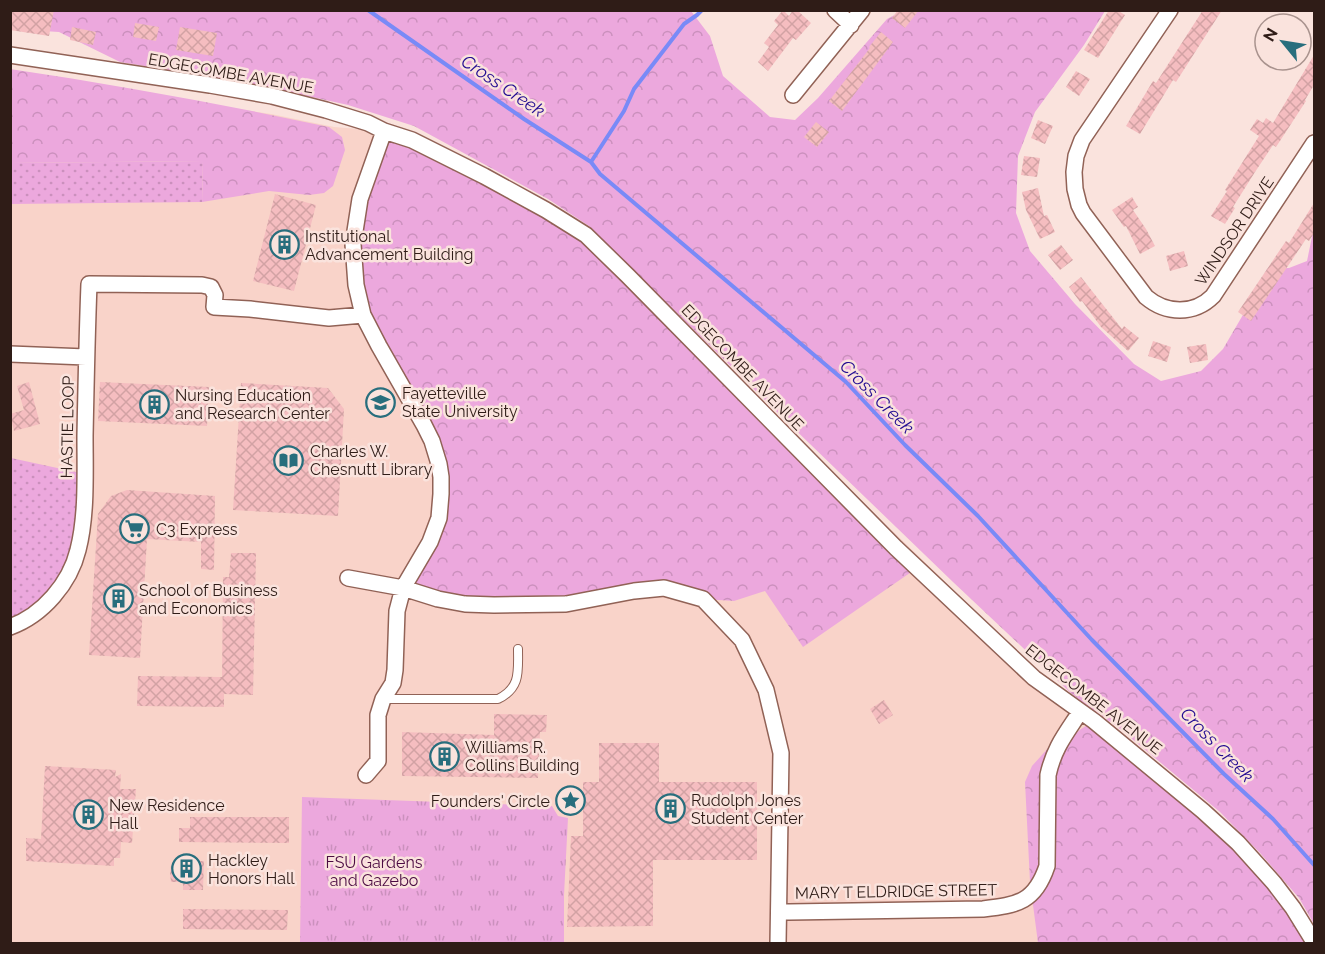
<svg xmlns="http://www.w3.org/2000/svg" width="1325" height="954" font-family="Raleway,sans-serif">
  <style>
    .built { fill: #f9d3c9 }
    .grass { fill: url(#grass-dots) }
    .forest { fill: url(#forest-crowns) }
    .park { fill: url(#park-tufts) }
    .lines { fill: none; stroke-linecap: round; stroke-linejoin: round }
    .stream { stroke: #798af7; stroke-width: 4 }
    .building { fill: url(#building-cross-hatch) }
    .lane-casing { stroke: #916256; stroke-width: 10 }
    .street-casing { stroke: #916256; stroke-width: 18 }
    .lane { stroke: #fff; stroke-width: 8 }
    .street { stroke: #fff; stroke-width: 15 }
    .labels { text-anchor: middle; stroke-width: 5; stroke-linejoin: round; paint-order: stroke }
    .street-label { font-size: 16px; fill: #2f1c17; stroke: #fae3dd }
    .poi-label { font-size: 16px; fill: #2f1c17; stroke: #fae3dd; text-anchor: start }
    .park-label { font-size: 16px; fill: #4b0a42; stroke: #fae3dd }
    .water-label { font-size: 18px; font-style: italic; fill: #230c92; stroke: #fae3dd }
  </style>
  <defs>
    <pattern id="grass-dots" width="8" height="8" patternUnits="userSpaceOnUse" patternTransform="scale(1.5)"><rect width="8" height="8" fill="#eca8dd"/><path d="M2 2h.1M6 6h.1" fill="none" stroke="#cb90bd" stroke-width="1.8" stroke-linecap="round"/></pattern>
    <pattern id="forest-crowns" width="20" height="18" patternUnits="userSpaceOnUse" patternTransform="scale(1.5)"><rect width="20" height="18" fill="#eca8dd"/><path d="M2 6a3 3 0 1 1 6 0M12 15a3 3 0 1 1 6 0" fill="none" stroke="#cb90bd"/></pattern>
    <pattern id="park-tufts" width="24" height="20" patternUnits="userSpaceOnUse" patternTransform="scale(1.5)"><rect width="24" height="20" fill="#eca8dd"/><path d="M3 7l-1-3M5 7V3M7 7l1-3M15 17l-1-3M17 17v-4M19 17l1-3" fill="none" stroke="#cb90bd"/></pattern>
    <pattern id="building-cross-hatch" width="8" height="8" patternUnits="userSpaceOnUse" patternTransform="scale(1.5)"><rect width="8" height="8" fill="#f5bdc0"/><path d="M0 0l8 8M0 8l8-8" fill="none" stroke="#d2a2a4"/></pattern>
  </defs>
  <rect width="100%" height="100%" fill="#fae3dd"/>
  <path class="built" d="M11 77 271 114 334 127 384 131 586 235 1080 712 1314 944H11Z"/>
  <path class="grass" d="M203 161 202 202 11 204 10 163Z
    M11 458 85 474 84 498 65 581 11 627Z"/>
  <path class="forest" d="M11 10 691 11 710 36 723 76 770 117 795 120 818 98 887 19 902 11H1105L1084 45 1035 112 1018 156 1016 213 1030 251 1075 304 1134 364 1161 381 1201 371 1223 349 1254 296 1267 269 1289 268 1307 261 1314 227V924L1299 898 1260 853 1220 812 1120 729 1074 696 953 582 782 417 589 226 548 199 414 126 348 105 249 83 120 62 59 32 11 29Z
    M10 69C117 85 223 104 329 127L342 137 345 150 333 186 324 193 309 195 269 191 202 202 203 161 11 163Z
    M384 131 586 235 917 568 803 647 765 591 734 601 703 599 664 588 494 605 403 588 430 542 439 464 361 308 353 258Z
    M1094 721 1257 862 1314 943H1038L1030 882 1025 782 1032 766 1050 746 1067 741 1081 729Z"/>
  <path class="park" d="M302 797 552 806 558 816 568 818 564 895V943H300Z"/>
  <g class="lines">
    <path class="stream" d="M368 10 524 119 591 162 600 174 846 382 905 445 978 516 1092 640 1224 774 1273 819 1314 865
      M591 162 624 111 634 89 684 24 697 15 702 10"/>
  </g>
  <path class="building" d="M10 10H54L49 36 10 30Z
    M783 10 789 16 793 10H797L811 23 796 40 793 38 768 71 758 62 769 47 764 43 778 25 774 21Z
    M898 10H919L905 28 892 18Z
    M1109 10H1117L1125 15 1098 58 1084 50Z
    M1203 10H1222L1176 82 1173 80 1140 134 1126 126 1153 81 1156 83Z
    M135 23 159 27 156 41 133 37Z
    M72 27 96 32 93 45 70 40Z
    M180 27 217 33 213 56 176 50Z
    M881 32 893 42 842 111 829 101 870 48 869 47Z
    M1314 55V85L1305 100 1306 101 1276 147 1273 145 1255 172 1233 207 1235 208 1225 224 1211 216 1227 191 1225 190 1259 136 1250 130 1257 119 1263 123 1266 118 1273 123Z
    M1076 71 1090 79 1079 96 1066 87Z
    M1038 120 1053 126 1045 144 1031 138Z
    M816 122 829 132 817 147 804 137Z
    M1024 156 1040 158 1037 177 1021 175Z
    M1038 188 1044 216 1047 215 1055 232 1040 239 1026 210 1022 192Z
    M275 194 316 205 294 291 253 281Z
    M1132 197 1138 207 1133 210 1146 229 1155 246 1140 254 1126 226 1124 227 1112 210Z
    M1314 203V233L1309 241 1306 239 1251 321 1238 312 1286 241 1289 243Z
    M1061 245 1073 260 1060 270 1048 255Z
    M1184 251 1188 266 1170 271 1166 256Z
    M1081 277 1122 329 1124 326 1139 338 1128 351 1101 327 1082 301 1080 302 1069 287Z
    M1153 341 1171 347 1167 362 1148 356Z
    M1206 344 1208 360 1190 363 1187 347Z
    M29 382 40 424 14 431 10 414 24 410 17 386Z
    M100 382 209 387 207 426 98 421Z
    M241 383 328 388 344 409 338 516 233 510Z
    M127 490 215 496 214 570 201 569V542L147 539 140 658 89 655 98 514 111 496Z
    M231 553H256L253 695 224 694V707L137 706 138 676 222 677 223 577H229Z
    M884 700 893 715 879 724 870 709Z
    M494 714 547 715 546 732H540L538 778 402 776V732L494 735Z
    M599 743H659V782H757V860H653V926L567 927 571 836H583V782H599Z
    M45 766 116 770 115 777 121 774 120 789H136L132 843 121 842 120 858H114V866L26 861V838L41 839Z
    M190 817H289V843L179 842V828H190Z
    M179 861H204L203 890H183V882H171L170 873 171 866 179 864Z
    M183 909 288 910 287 930 183 929Z"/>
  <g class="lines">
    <defs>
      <path id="lane" d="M383 699H498C521 688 518 671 518 649"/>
      <path id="street" d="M835 10 851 25
        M1170 10 1082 140 1076 156 1074 172 1075 189 1079 205 1083 213 1146 297C1166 314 1194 315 1213 296L1314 143
        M10 55 210 85 272 96 326 110 368 123 384 131 412 140 484 176 546 210 586 235 628 276 896 548 1034 678 1094 721 1203 811 1238 843 1274 883 1293 908 1314 942
        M793 95 862 10
        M10 354 86 357
        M348 578 403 588 438 599 465 604 494 605 566 604 634 591 664 588 703 599 742 640 766 690 781 753 778 944
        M10 627C43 615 70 583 78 550 87 515 85 472 85 436 86 385 87 335 89 284L202 285 211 287 215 295 214 307 250 309 329 318 363 315
        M366 775 378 761V715L383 699 393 683 395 670 397 611 403 588 430 542 439 518 441 494V477L439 464 432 441 424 425 379 346 363 315 356 285 353 244 360 199 384 131
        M779 911 789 912 983 909C1018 905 1035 902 1047 866L1048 775C1054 748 1065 735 1080 712"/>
    </defs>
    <use href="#lane" class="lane-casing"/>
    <use href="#street" class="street-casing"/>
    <use href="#lane" class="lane"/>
    <use href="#street" class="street"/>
  </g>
  <defs>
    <symbol id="building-ring" viewBox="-11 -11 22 22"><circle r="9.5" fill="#fae3dd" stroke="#286e7d" stroke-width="1.5"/><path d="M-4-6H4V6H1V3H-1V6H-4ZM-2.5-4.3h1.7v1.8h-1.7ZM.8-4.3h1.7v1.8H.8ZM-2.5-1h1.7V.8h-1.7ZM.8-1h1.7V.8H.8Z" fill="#286e7d"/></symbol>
    <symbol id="university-ring" viewBox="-11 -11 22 22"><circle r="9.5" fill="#fae3dd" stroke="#286e7d" stroke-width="1.5"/><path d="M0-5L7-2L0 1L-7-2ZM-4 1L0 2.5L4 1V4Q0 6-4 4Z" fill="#286e7d"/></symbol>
    <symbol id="library-ring" viewBox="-11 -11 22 22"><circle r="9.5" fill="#fae3dd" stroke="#286e7d" stroke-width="1.5"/><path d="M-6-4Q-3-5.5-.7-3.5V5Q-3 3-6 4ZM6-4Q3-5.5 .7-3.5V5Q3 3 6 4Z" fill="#286e7d"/></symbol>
    <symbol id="supermarket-ring" viewBox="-11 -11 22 22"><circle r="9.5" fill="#fae3dd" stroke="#286e7d" stroke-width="1.5"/><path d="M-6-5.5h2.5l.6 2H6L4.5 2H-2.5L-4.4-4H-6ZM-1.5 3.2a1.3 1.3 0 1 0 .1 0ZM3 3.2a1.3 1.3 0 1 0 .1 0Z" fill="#286e7d"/></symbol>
    <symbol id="sight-ring" viewBox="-11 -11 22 22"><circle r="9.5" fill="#fae3dd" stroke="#286e7d" stroke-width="1.5"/><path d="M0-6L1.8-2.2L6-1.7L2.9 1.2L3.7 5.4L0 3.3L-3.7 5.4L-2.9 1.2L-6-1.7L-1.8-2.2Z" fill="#286e7d"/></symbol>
  </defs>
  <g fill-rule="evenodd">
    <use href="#building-ring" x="268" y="228" width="33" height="33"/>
    <use href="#university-ring" x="364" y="386" width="33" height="33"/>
    <use href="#building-ring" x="138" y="388" width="33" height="33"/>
    <use href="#library-ring" x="272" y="444" width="33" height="33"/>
    <use href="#supermarket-ring" x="118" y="512" width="33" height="33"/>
    <use href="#building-ring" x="102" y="582" width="33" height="33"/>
    <use href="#building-ring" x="428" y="740" width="33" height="33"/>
    <use href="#sight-ring" x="554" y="784" width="33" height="33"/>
    <use href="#building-ring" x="654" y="792" width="33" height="33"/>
    <use href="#building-ring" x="72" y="798" width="33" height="33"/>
    <use href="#building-ring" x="170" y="852" width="33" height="33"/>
  </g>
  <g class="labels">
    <g class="street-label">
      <text transform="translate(231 73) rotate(10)" y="6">EDGECOMBE AVENUE</text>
      <text transform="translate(1234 231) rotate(-56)" y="6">WINDSOR DRIVE</text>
      <text transform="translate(743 367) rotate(46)" y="6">EDGECOMBE AVENUE</text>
      <text transform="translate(67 427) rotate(-89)" y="6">HASTIE LOOP</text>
      <text transform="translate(1094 699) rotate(38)" y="6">EDGECOMBE AVENUE</text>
      <text transform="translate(896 891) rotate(-1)" y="6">MARY T ELDRIDGE STREET</text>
    </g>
    <g class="poi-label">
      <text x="305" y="242">Institutional<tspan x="305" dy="18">Advancement Building</tspan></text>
      <text x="402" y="399">Fayetteville<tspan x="402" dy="18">State University</tspan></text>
      <text x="175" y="401">Nursing Education<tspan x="175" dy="18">and Research Center</tspan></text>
      <text x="310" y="457">Charles W.<tspan x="310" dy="18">Chesnutt Library</tspan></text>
      <text x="156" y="535">C3 Express</text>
      <text x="139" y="596">School of Business<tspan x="139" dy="18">and Economics</tspan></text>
      <text x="465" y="753">Williams R.<tspan x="465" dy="18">Collins Building</tspan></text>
      <text x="691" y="806">Rudolph Jones<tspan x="691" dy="18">Student Center</tspan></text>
      <text x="550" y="807" text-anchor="end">Founders' Circle</text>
      <text x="109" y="811">New Residence<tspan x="109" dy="18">Hall</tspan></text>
      <text x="208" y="866">Hackley<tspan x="208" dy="18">Honors Hall</tspan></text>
    </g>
    <g class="park-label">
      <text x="374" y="868">FSU Gardens<tspan x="374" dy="18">and Gazebo</tspan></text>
    </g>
    <g class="water-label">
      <text transform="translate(503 86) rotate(34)" y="6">Cross Creek</text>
      <text transform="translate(877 397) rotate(45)" y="6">Cross Creek</text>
      <text transform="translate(1217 745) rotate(46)" y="6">Cross Creek</text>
    </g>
  </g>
  <rect width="1325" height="954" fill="none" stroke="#2f1c17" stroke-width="24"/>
  <g transform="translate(1283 42) rotate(300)"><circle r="28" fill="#fae3dd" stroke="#a9938e" stroke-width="1.5"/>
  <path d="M0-4.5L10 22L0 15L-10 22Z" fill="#286e7d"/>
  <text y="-9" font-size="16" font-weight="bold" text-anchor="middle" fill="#2f1c17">N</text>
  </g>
</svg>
